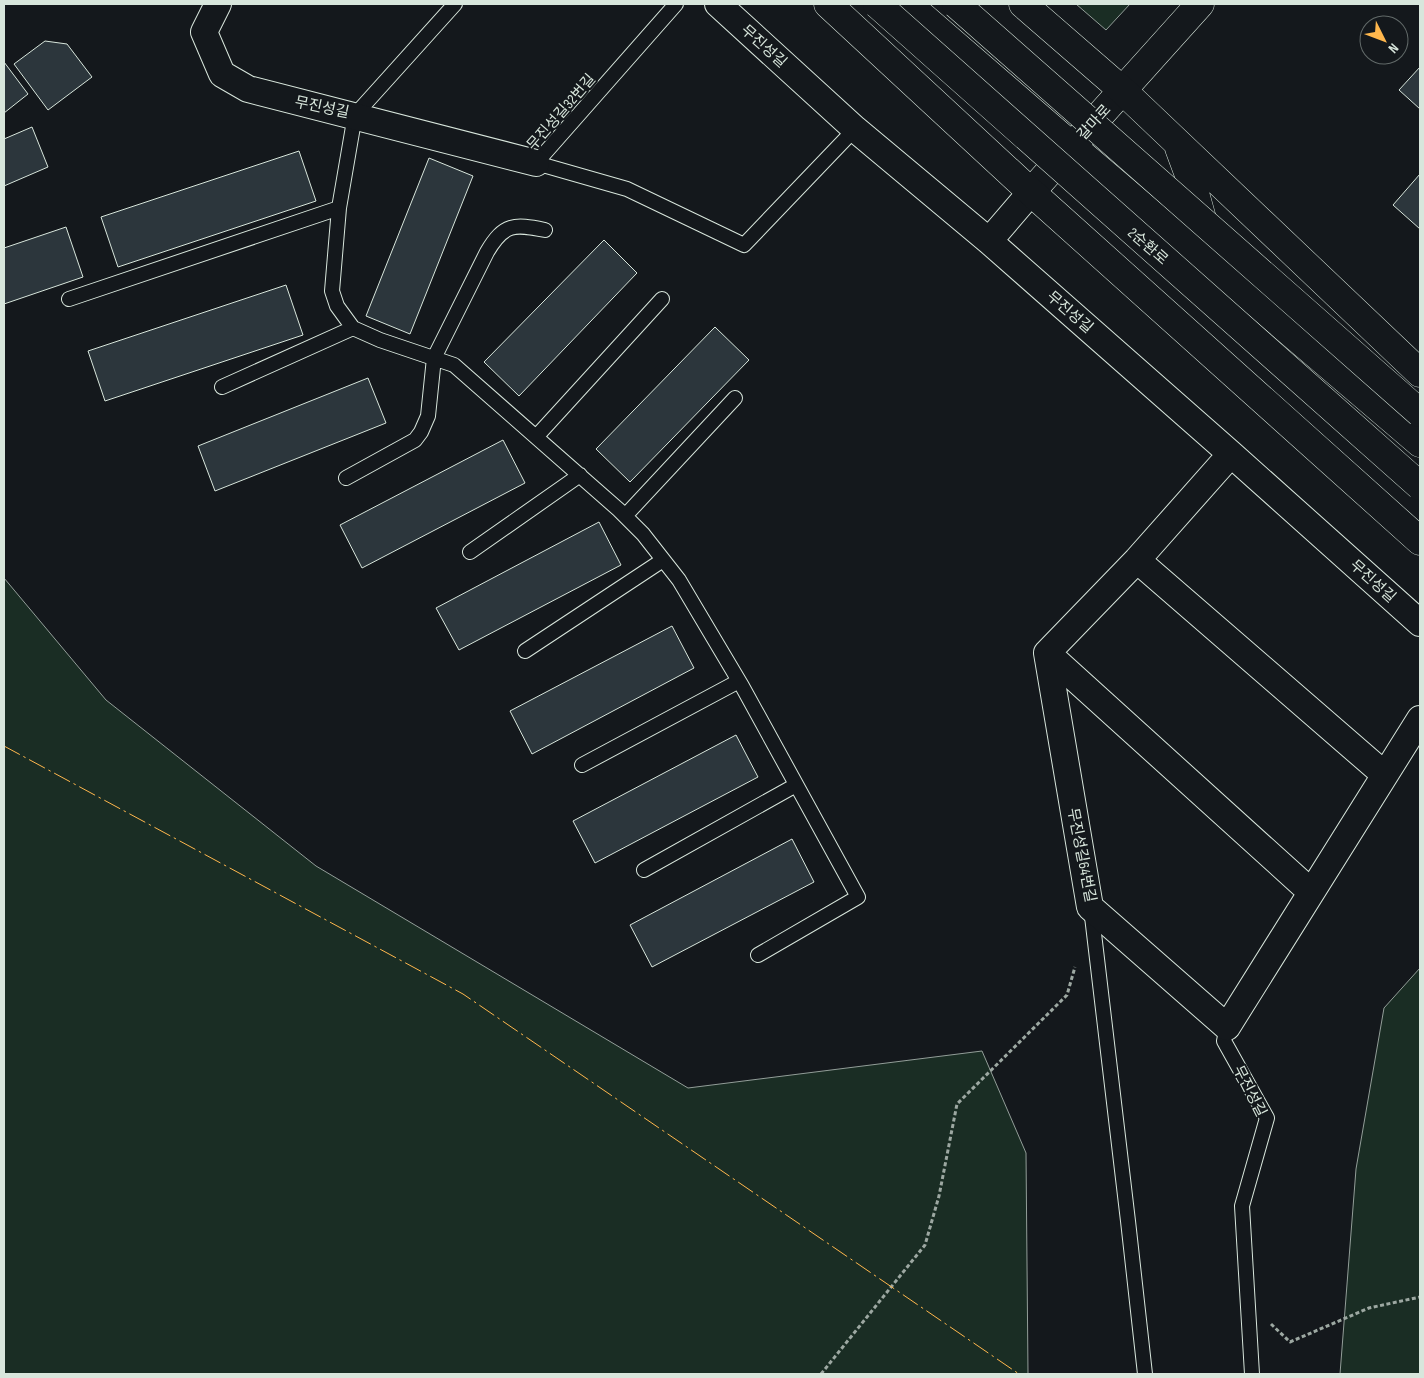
<svg xmlns="http://www.w3.org/2000/svg" width="1424" height="1378" font-family="'Sofia Sans Condensed','Noto Sans KR',sans-serif">
  <style>
    .green { fill: #1a2d24; stroke: #939e99 }
    .building { fill: #2c363c; stroke: #d8e6dc }
    .lines { fill: none; stroke-linecap: round; stroke-linejoin: round }
    .lane-casing { stroke: #d8e6dc; stroke-width: 16 }
    .street-casing { stroke: #d8e6dc; stroke-width: 28 }
    .secondary-casing { stroke: #d8e6dc; stroke-width: 29 }
    .highway-casing { stroke: #d8e6dc; stroke-width: 29 }
    .path { stroke: #9da8a2; stroke-width: 3; stroke-dasharray: 4 2.5; stroke-linecap: butt }
    .lane { stroke: #14181c; stroke-width: 14 }
    .street { stroke: #14181c; stroke-width: 26 }
    .secondary { stroke: #14181c; stroke-width: 28 }
    .highway { stroke: #14181c; stroke-width: 28 }
    .highway-bridge-casing { stroke: #d8e6dc; stroke-width: 29; stroke-linecap: butt }
    .highway-bridge { stroke: #14181c; stroke-width: 28 }
    .power { stroke: #ffb74d; stroke-width: 1; stroke-dasharray: 18 4 2.5 4; stroke-linecap: butt }
    .labels { text-anchor: middle; stroke-width: 4; stroke-linejoin: round; paint-order: stroke }
    .street-label { font-size: 15px; fill: #d8e6dc; stroke: #14181c }
  </style>
  <rect width="100%" height="100%" fill="#14181c"/>
  <path class="green" d="M1076 4H1130L1106 30Z
    M4 578 106 700 316 866 688 1088 982 1051 1026 1153 1028 1374H4Z
    M1420 968V1374H1340L1356 1169 1384 1008Z"/>
  <path class="building" d="M45 41 67 44 92 77 48 110 14 64Z
    M4 62 28 94 4 113Z
    M1420 67V109L1399 90Z
    M32 127 48 167 4 186V139Z
    M299 151 316 201 118 267 101 217Z
    M429 158 473 176 410 334 366 316Z
    M1420 174V229L1393 205Z
    M66 227 83 277 4 304V248Z
    M604 240 637 273 519 396 484 362Z
    M286 285 303 335 105 401 88 351Z
    M715 327 749 360 630 482 596 449Z
    M368 378 386 423 215 491 198 446Z
    M503 440 525 483 362 568 340 525Z
    M599 522 621 565 459 650 436 608Z
    M672 626 694 668 532 754 510 711Z
    M736 735 758 777 595 863 573 821Z
    M792 839 814 882 652 967 630 925Z"/>
  <g class="lines">
    <defs>
      <path id="lane" d="M455 4 355 115 339 208 332 291 337 306 353 328 380 340 454 365 619 510 643 534 679 580 742 686 858 897 758 955
        M676 4 536 163 627 189 744 245 855 129
        M69 299 339 208
        M222 387 353 328
        M536 437 662 299
        M346 478 415 440 421 432 428 416 434 358 487 252C504 223 514 224 545 230
        M625 516 735 398
        M470 552 580 475
        M525 651 663 560
        M582 765 739 681
        M644 870 796 785
        M1091 908 1128 1221 1145 1374
        M1227 1027 1224 1041 1267 1118 1242 1206 1252 1374"/>
      <path id="street" d="M218 4 204 32 222 74 248 89 536 163
        M718 4 855 129 989 241 1231 454 1420 623
        M989 241 1031 192
        M1231 454 1137 560 1047 653 1090 907 1227 1027 1420 719
        M1137 560 1385 775
        M1047 653 1311 892"/>
      <path id="secondary" d="M1031 192 1200 4"/>
      <path id="highway" d="M828 4 1031 192 1420 541
        M908 4 1072 146 1420 443
        M1023 4 1122 90 1420 373
        M1179 148 1193 186 1206 233"/>
    </defs>
    <use href="#lane" class="lane-casing"/>
    <use href="#street" class="street-casing"/>
    <use href="#secondary" class="secondary-casing"/>
    <use href="#highway" class="highway-casing"/>
    <path class="path" d="M1271 1324 1290 1342 1369 1308 1420 1297
      M821 1374 925 1245 939 1196 957 1104 1067 995 1075 967"/>
    <use href="#lane" class="lane"/>
    <use href="#street" class="street"/>
    <use href="#secondary" class="secondary"/>
    <use href="#highway" class="highway"/>
    <defs>
      <path id="highway-bridge" d="M877 4 1420 486
        M956 4 1420 413"/>
    </defs>
    <use href="#highway-bridge" class="highway-bridge-casing"/>
    <use href="#highway-bridge" class="highway-bridge"/>
    <path class="power" d="M4 746 463 994 1019 1374"/>
  </g>
  <g class="labels">
    <g class="street-label">
      <text transform="translate(764 46) rotate(42)" y="5">무진성길</text>
      <text transform="translate(322 107) rotate(12)" y="5">무진성길</text>
      <text transform="translate(561 112) rotate(-49)" y="5">무진성길32번길</text>
      <text transform="translate(1094 122) rotate(-48)" y="5">갈마로</text>
      <text transform="translate(1148 246) rotate(41)" y="5">2순환로</text>
      <text transform="translate(1070 312) rotate(41)" y="5">무진성길</text>
      <text transform="translate(1373 581) rotate(42)" y="5">무진성길</text>
      <text transform="translate(1082 855) rotate(79)" y="5">무진성길64번길</text>
      <text transform="translate(1250 1091) rotate(63)" y="5">무진성길</text>
    </g>
  </g>
  <rect width="1424" height="1378" fill="none" stroke="#d8e6dc" stroke-width="10"/>
  <g transform="translate(1384 40) rotate(132)"><circle r="24" fill="#14181c" stroke="#626a69"/>
  <path d="M0-4L9 19L0 12L-9 19Z" fill="#ffb74d"/>
  <text y="-8" font-size="14" font-weight="bold" text-anchor="middle" fill="#d8e6dc">N</text>
  </g>
</svg>
